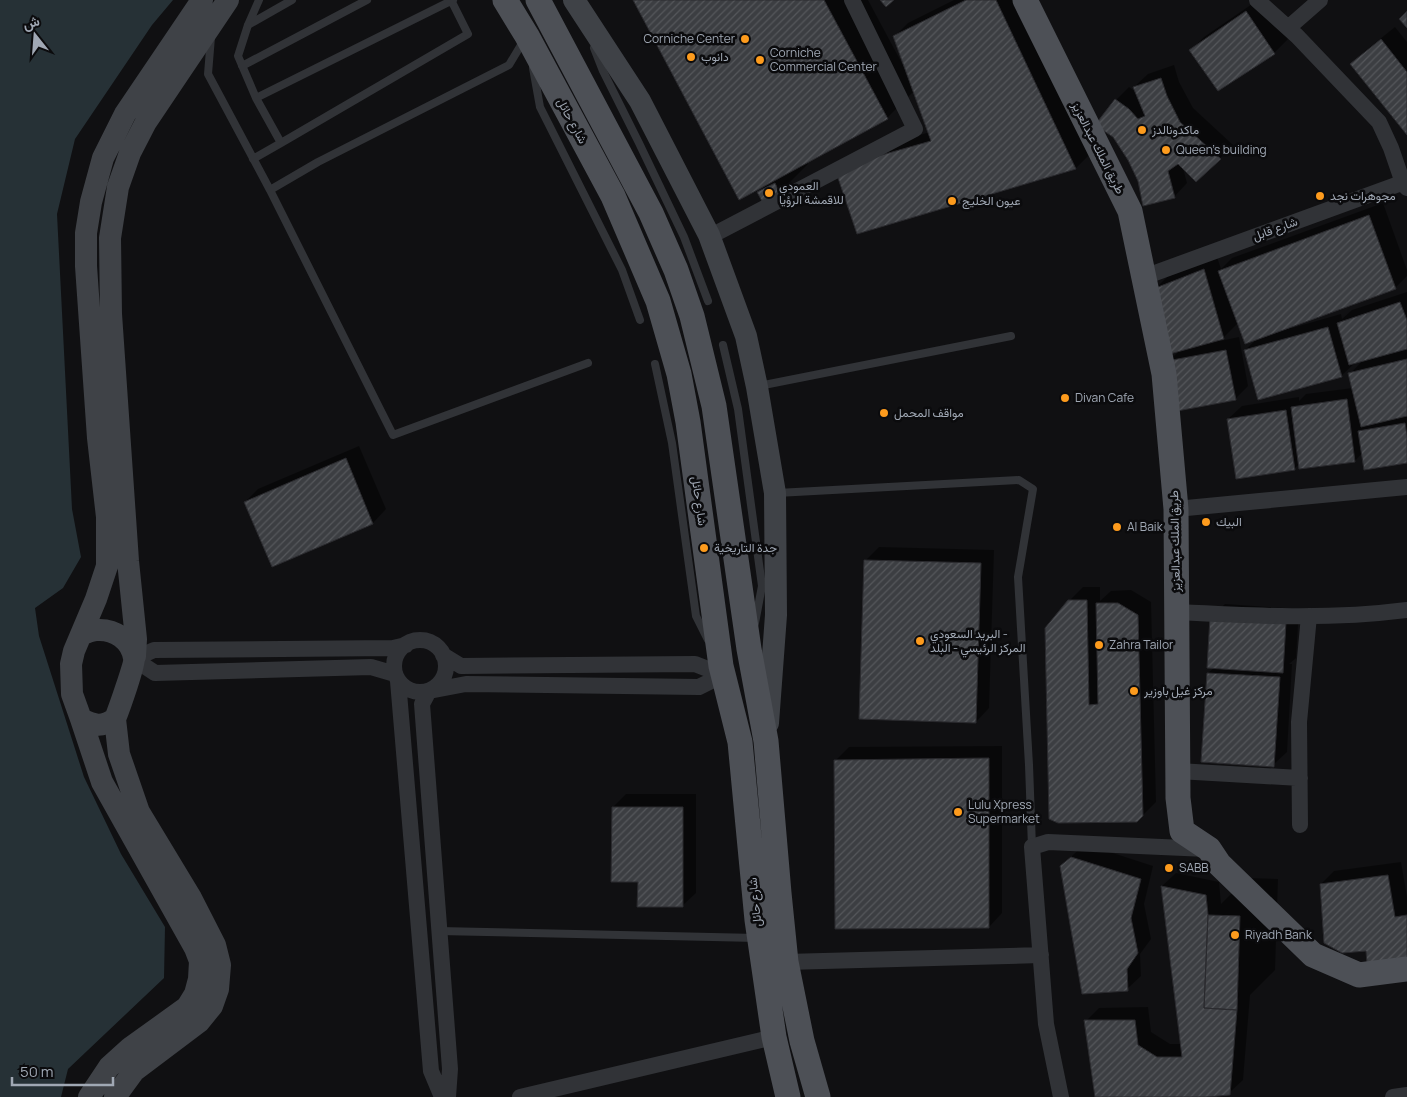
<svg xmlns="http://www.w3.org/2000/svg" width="1407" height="1097" font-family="Manrope,Vazirmatn,sans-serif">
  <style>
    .water { fill: #263136 }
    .shadow { fill: #0007 }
    .building { fill: url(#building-hatch); stroke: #2a2a2e }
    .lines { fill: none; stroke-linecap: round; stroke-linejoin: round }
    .lane { stroke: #313337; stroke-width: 8 }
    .street { stroke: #313337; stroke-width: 16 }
    .secondary { stroke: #3f4247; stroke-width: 22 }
    .primary { stroke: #4d5056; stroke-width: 25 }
    .poi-dot { fill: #fd9b1d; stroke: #0b0b0d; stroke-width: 2 }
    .labels { text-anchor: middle; stroke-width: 5; stroke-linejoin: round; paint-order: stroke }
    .poi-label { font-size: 12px; fill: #a0a8b4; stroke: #0b0b0d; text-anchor: start }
    .street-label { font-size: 12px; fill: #a0a8b4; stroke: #0b0b0d }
  </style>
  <defs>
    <pattern id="building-hatch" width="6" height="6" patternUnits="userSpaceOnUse" patternTransform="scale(1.25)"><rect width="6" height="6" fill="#3c3e42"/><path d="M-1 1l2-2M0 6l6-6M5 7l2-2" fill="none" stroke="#55575b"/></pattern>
  </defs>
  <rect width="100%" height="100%" fill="#101012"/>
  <path class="water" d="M0 0H173L152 25 75 139 57 214 72 509 81 557 63 588 35 608 39 636 84 777 121 854 165 927 164 978 68 1069 61 1097H0Z"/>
  <path class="shadow" d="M635 0H868L905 69 906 68 895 36 908 23 954 0H1015L1089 155 1076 168 858 233 865 151 930 132 914 91 887 118 807 161 808 164 779 193 759 192 767 184Z
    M1258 0H1261L1288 39 1274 53 1218 90 1191 50 1204 37Z
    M1395 27 1407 42V133L1352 64 1365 51Z
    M1174 65 1179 82 1193 108 1233 145 1220 158 1183 168 1187 183 1174 197 1139 180 1116 100 1129 87 1136 92 1134 87 1148 74Z
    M1383 203 1407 270V276L1395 288 1291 326 1292 328 1341 314 1342 319 1352 310 1407 292V461L1363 452 1355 461 1300 463 1294 469 1228 419 1242 406 1299 397V401L1306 394 1353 388 1350 374 1363 360 1355 363 1341 376 1245 350 1258 338 1238 323 1220 341 1239 337 1248 386 1235 399 1168 362 1181 349 1154 290 1168 276 1217 257 1221 269 1232 258Z
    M359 446 386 509 373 523 272 565 245 502 258 489Z
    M879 547 994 550 989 708 976 722 866 560Z
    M1083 587H1100V601L1111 591 1131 590 1151 602 1156 802 1137 821 1059 822 1069 601Z
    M1225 604 1299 609 1296 658 1289 664H1292L1287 752 1273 765 1208 673 1215 667 1211 617Z
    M1002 746V913L989 927 836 760 849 747Z
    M626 794H696V893L682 906 639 880 613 807Z
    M1085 844 1153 866 1144 904 1151 939 1140 954 1141 976 1127 989 1061 866Z
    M1401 862 1407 897V956L1368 949 1321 884 1334 871Z
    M1176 873 1219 882 1221 904 1247 878 1278 879 1275 970 1250 995 1243 1080 1229 1093 1194 1097H1097L1086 1021 1099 1008 1148 1007 1151 1032 1170 1044H1182L1162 886Z"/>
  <path class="building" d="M633 0H824L888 119 739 200Z
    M880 0H894L886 7Z
    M966 0H996L1076 169 857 234 837 175 850 164 931 141 893 36Z
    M1246 11 1275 54 1218 91 1189 50Z
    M1407 11V28L1399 19Z
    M1381 39 1407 72V135L1350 64Z
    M1161 78 1167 96 1180 122 1221 159 1196 182 1178 164 1168 171 1175 198 1143 206 1138 181 1128 160 1113 137 1095 125 1115 99 1129 109 1138 119 1145 116 1133 87Z
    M775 183 780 194 763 203 757 192Z
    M1369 215 1396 289 1245 344 1218 271Z
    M1204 269 1224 339 1166 355 1153 289Z
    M1400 302 1407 320V349L1349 365 1337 323Z
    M1328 327 1342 377 1258 400 1244 350Z
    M1226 350 1236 400 1177 411 1167 361Z
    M1407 359V416L1361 427 1348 373Z
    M1347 399 1355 462 1299 469 1291 407Z
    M1286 410 1295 470 1236 479 1227 419Z
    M1405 423 1407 436V463L1364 470 1358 431Z
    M346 458 373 524 272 567 244 502Z
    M864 560 981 563 976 723 859 719Z
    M1068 600H1087L1089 705 1098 704 1096 603H1118L1138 615 1143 816 1137 822 1058 823 1049 819 1045 628Z
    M1210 617 1286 622 1283 673 1207 668Z
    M1207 673 1280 677 1274 767 1201 762Z
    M989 758V928L835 929 834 760Z
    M612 807H683V907H637L638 882H611Z
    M1071 857 1141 879 1131 918 1138 953 1127 969 1128 991 1082 994 1060 866Z
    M1388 875 1395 917 1407 915V957L1367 963 1366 951 1342 953 1324 943 1320 884Z
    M1161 886 1206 895 1208 915 1204 1008 1237 1010 1230 1095 1206 1097H1095L1084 1020H1135L1138 1045 1157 1057H1182Z
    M1208 915 1240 916 1237 1010 1204 1008Z"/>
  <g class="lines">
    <path class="lane" d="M259 0 248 25 238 56 256 98 281 143 468 34 451 0
      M248 25 292 0
      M211 37 208 74 270 190 393 435 588 363
      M594 48 603 71 639 143 684 237 708 301
      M242 66 367 0
      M533 68 540 107 622 270 640 320
      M256 98 453 0
      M253 159 281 143
      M270 190 318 162 509 65 524 40
      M723 345 738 409 762 586 755 623
      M655 364 672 443 696 616 708 640
      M759 386 1011 336
      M777 493 1019 480 1033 489 1018 577 1029 765 1032 847
      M439 931 757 938"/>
    <path class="street" d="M1257 0 1297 36 1379 122 1391 148 1403 183 1407 188
      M1288 28 1320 0
      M709 237 915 129 852 0
      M1144 277 1407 181
      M1176 509 1407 487
      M1177 612C1254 616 1330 620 1407 610
      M394 666a26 26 0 1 1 52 0a26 26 0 1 1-52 0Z
      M443 655 461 666 695 664 723 675
      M134 659 154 650 393 648 406 645
      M134 659 155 673 371 667 395 674
      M398 681 431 1071 442 1097
      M1178 771 1300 778
      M1300 825 1299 722 1309 616
      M786 962 1041 955
      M448 1097 450 1069 422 704 429 691 466 684 699 687 723 675
      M520 1097 774 1037
      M1061 1097 1046 1024 1032 847 1048 842 1207 849
      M1393 1097 1407 1095"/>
    <path class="secondary" d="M574 0 640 101 709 235 746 336 757 387 775 493 776 615 768 723
      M82 634C86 633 92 630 97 630 115 629 131 640 134 658 135 664 119 709 115 719 101 727 96 726 81 719L72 694 71 664 74 651 96 599 107 566V517L98 438 86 266V233L91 202 103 158 125 114 202 0
      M135 656 136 639 128 561 111 314 110 238 118 187 130 153 146 122 228 0
      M81 719 102 782 195 948 200 961 199 979 195 994 187 1007 130 1048 109 1067 89 1097
      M115 1097 134 1071 199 1022 212 1006 218 989 220 965 215 945 191 898 139 812 119 754 115 719"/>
    <path class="primary" d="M505 0 527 36 613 196 658 301 679 374 688 422 721 666 740 742 757 920 774 1037 788 1097
      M538 0 651 213 676 270 692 316 714 406 749 649 766 741 779 893 786 962 802 1041 818 1097
      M1025 0 1130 211 1164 374 1176 509 1178 798 1182 831 1209 849 1219 864 1313 955 1359 975 1407 969"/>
  </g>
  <g class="poi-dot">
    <circle cx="745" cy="39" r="5"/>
    <circle cx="691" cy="57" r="5"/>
    <circle cx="760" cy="60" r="5"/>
    <circle cx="1142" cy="130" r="5"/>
    <circle cx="1166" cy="150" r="5"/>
    <circle cx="769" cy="193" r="5"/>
    <circle cx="1320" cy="196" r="5"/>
    <circle cx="952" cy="201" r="5"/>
    <circle cx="1065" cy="398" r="5"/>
    <circle cx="884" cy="413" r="5"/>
    <circle cx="1206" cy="522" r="5"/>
    <circle cx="1117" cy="527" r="5"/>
    <circle cx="704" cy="548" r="5"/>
    <circle cx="920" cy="641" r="5"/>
    <circle cx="1099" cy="645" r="5"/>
    <circle cx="1134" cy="691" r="5"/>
    <circle cx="958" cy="812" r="5"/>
    <circle cx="1169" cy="868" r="5"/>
    <circle cx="1235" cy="935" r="5"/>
  </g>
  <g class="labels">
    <g class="poi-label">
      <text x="735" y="43" text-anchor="end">Corniche Center</text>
      <text x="770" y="57">Corniche<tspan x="770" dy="14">Commercial Center</tspan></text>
      <text x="701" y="61">دانوب</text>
      <text x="1152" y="134">ماكدونالدز</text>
      <text x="1176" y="154">Queen's building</text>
      <text x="779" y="190">العمودي<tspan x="779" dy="14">للاقمشة الرؤيا</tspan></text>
      <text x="1330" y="200">مجوهرات نجد</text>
      <text x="962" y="205">عيون الخليج</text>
      <text x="1075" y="402">Divan Cafe</text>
      <text x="894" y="417">مواقف المحمل</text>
      <text x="1216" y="526">البيك</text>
      <text x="1127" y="531">Al Baik</text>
      <text x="714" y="552">جدة التاريخية</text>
      <text x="930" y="638">البريد السعودي -<tspan x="930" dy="14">المركز الرئيسي - البلد</tspan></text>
      <text x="1109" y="649">Zahra Tailor</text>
      <text x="1144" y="695">مركز غيل باوزير</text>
      <text x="968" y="809">Lulu Xpress<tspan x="968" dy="14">Supermarket</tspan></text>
      <text x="1179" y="872">SABB</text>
      <text x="1245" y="939">Riyadh Bank</text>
    </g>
    <g class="street-label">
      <text transform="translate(572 121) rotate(62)" y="4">شارع حائل</text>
      <text transform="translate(1098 148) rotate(63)" y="4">طريق الملك عبدالعزيز</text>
      <text transform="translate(1275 229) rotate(-20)" y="4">شارع قابل</text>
      <text transform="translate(699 501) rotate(82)" y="4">شارع حائل</text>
      <text transform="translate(1175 541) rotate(-91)" y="4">طريق الملك عبدالعزيز</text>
      <text transform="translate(755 902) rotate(-96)" y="4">شارع حائل</text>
    </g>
  </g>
  <g transform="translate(35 35) rotate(343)" stroke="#0b0b0d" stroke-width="4" paint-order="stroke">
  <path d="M0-4L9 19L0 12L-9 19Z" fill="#a0a8b4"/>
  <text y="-8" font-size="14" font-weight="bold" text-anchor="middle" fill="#a0a8b4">ش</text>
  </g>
  <path d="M12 1077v8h101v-8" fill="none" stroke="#a0a8b4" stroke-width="2.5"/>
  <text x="20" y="1077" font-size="15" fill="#a0a8b4" stroke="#0b0b0d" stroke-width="4" paint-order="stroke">50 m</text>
</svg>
